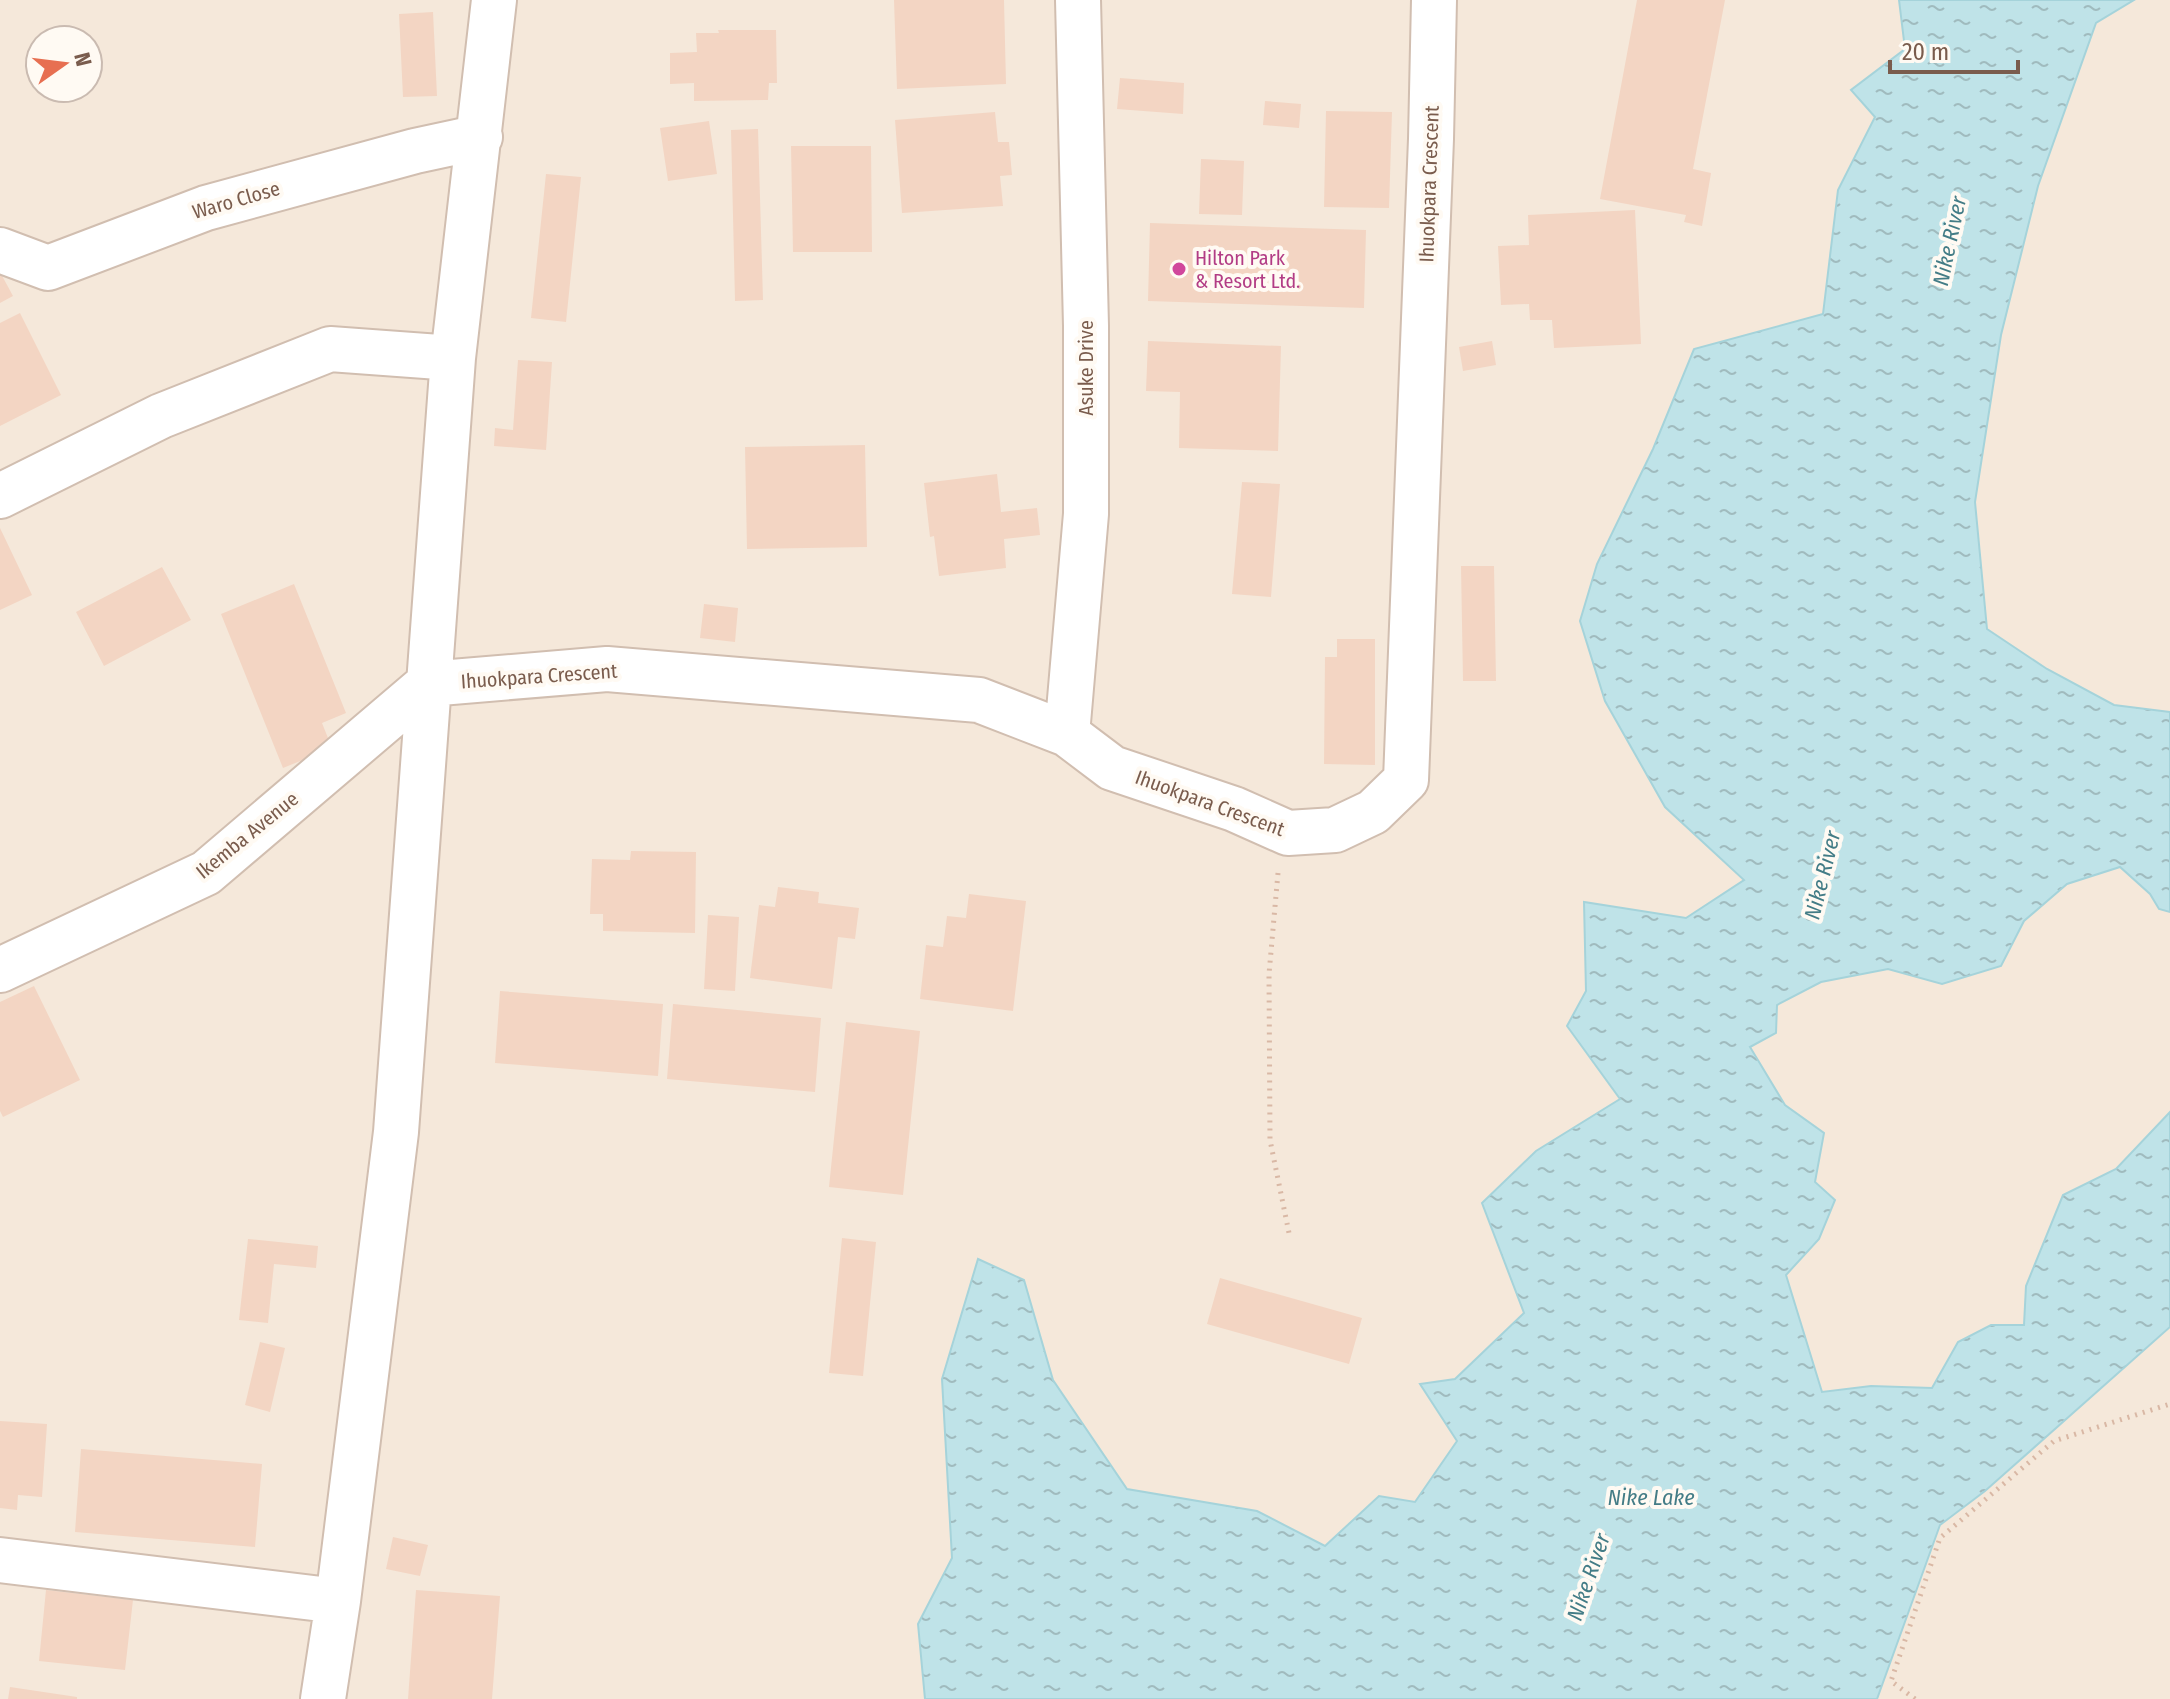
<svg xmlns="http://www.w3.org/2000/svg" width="2170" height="1699" font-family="'Fira Sans Condensed',sans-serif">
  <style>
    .residential { fill: #f5e8da; fill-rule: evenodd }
    .water { fill: url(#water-ripples); stroke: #a5d3da; stroke-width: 2 }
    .building { fill: #f3d5c3 }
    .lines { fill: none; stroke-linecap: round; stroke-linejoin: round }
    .minor-casing { stroke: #d1beb0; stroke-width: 48 }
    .path { stroke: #d9b8a5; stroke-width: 5; stroke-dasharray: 2 6; stroke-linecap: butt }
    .minor { stroke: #fff; stroke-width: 44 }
    .hotel-dot { fill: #d1479c; stroke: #fffaf3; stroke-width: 3 }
    .labels { text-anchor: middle; stroke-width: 8; stroke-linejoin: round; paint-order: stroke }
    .street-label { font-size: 20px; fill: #7a5c4d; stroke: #fffaf3 }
    .hotel-label { font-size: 20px; fill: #b23c85; stroke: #fffaf3; text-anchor: start }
    .water-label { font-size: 22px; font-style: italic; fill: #437c86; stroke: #fffaf3 }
  </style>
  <defs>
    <pattern id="water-ripples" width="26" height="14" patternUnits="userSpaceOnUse" patternTransform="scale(2)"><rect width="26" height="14" fill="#bfe3e8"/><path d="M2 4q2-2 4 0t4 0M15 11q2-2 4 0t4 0" fill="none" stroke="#a0bbbe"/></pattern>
  </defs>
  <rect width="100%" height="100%" fill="#fdf6ec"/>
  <path class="residential" d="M0 0H2170V1699H0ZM40 40H88V88H40Z"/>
  <path class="water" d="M1899 0H2134L2096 23 2038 186 2001 335 1975 502 1987 629 2047 669 2114 705 2170 712V912L2159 909 2150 894 2120 867 2067 884 2024 921 2001 966 1942 984 1888 969 1821 982 1777 1005 1776 1033 1750 1047 1785 1105 1824 1133 1815 1182 1835 1200 1819 1239 1786 1275 1822 1392 1871 1386 1932 1388 1958 1342 1991 1325H2024L2026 1286 2063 1195 2116 1169 2170 1112V1327L1985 1491 1940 1525 1877 1699H925L918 1624 952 1558 942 1379 978 1259 1024 1280 1053 1380 1127 1489 1257 1511 1325 1546 1379 1496 1415 1502 1457 1441 1420 1384 1455 1379 1524 1313 1482 1203 1536 1151 1620 1099 1567 1026 1586 991 1584 902 1686 918 1744 880 1665 807 1605 701 1580 621 1597 564 1653 449 1694 349 1823 314 1838 190 1875 117 1851 90 1905 49Z"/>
  <path class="building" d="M894 0H1004L1006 84 897 89Z
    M1637 0H1725L1693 169 1711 173 1702 226 1684 222 1686 215 1600 199Z
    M433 12 437 96 403 97 399 14Z
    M718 30H776L777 83H769L768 100 694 101V83L670 84V53L697 52 696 33H719Z
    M1120 78 1184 83 1183 114 1117 109Z
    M1265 101 1301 104 1299 128 1263 125Z
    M1326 111 1392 112 1389 208 1324 207Z
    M995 112 998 142H1009L1012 175 1000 176 1003 206 902 213 895 120Z
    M709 121 717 174 668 181 660 128Z
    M758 129 763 300 735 301 731 130Z
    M791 146H871L872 252H793Z
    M1201 159 1244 161 1242 215 1199 214Z
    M546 174 581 177 566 322 531 318Z
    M1635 210 1641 344 1554 348 1552 320H1530L1529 304 1501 305 1498 246 1529 245 1528 215Z
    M1150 223 1366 230 1364 308 1148 301Z
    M0 272 13 296 0 303Z
    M20 313 61 395 0 426V323Z
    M1148 341 1281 346 1278 451 1179 448 1180 392 1146 391Z
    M1492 341 1496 365 1463 371 1459 347Z
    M518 360 552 362 546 450 494 446 495 428 513 430Z
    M865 445 867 547 747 549 745 447Z
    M997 474 1001 512 1037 508 1040 535 1004 539 1006 568 939 576 934 536 930 537 924 483Z
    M1242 482 1280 484 1271 597 1232 594Z
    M0 528 32 595 0 610Z
    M1461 566H1494L1496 681H1463Z
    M162 567 191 620 104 666 76 612Z
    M294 584 346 713 322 723 332 748 283 768 221 614Z
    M704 604 738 608 735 642 700 638Z
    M1337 639H1375V765L1324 764 1325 657H1337Z
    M631 851 696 852 695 933 603 931V914H590L592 859 630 860Z
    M778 887 819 892 818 903 859 908 855 939 838 937 832 989 750 978 759 905 775 907Z
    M969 894 1026 901 1013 1011 920 999 926 945 943 947 947 916 966 918Z
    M708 915 739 917 735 991 704 989Z
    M34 986 80 1080 3 1117 0 1111V1002Z
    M500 991 663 1004 658 1076 495 1063Z
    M673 1004 821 1018 815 1092 667 1079Z
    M846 1022 920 1031 903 1195 829 1187Z
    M842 1238 876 1242 863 1376 829 1373Z
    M248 1239 318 1246 316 1268 274 1264 268 1323 239 1320Z
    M1220 1278 1362 1318 1349 1364 1207 1324Z
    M260 1342 285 1348 270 1412 245 1405Z
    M0 1421 47 1424 42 1497 18 1495 17 1510 0 1508Z
    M81 1449 262 1464 255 1547 75 1532Z
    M393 1537 428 1545 420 1576 386 1569Z
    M46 1590 133 1600 125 1670 39 1661Z
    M416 1590 500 1596 492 1699H408Z
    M10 1687 77 1697V1699H8Z"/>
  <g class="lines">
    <defs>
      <path id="minor" d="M0 250 48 268 206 208 415 151 480 137
        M0 496 161 416 330 349 453 358
        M1067 734 1086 514V326L1078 0
        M0 970 206 873 428 684 607 669 979 700 1067 734 1112 768 1234 809 1288 833 1335 830 1373 812 1406 780 1431 139 1434 0
        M0 1560 338 1601
        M323 1699 338 1601 396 1132 453 358 494 0"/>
    </defs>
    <use href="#minor" class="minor-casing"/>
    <path class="path" d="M1278 873 1269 974 1270 1140 1289 1233
      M1915 1699 1891 1681 1940 1538 2054 1441 2170 1404"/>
    <use href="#minor" class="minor"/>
  </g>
  <circle class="hotel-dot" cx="1179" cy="269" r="8"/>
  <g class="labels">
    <g class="street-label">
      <text transform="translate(1429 184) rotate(-88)" y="7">Ihuokpara Crescent</text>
      <text transform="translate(236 200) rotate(-16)" y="7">Waro Close</text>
      <text transform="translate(1086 368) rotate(-90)" y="7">Asuke Drive</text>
      <text transform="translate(539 676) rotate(-4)" y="7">Ihuokpara Crescent</text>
      <text transform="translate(1210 803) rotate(20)" y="7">Ihuokpara Crescent</text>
      <text transform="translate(247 835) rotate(-39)" y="7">Ikemba Avenue</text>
    </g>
    <g class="hotel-label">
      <text x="1195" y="265">Hilton Park<tspan x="1195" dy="23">&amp; Resort Ltd.</tspan></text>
    </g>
    <g class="water-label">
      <text transform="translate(1949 241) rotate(-78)" y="8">Nike River</text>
      <text transform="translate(1822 875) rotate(-76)" y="8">Nike River</text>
      <text x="1651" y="1505">Nike Lake</text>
      <text transform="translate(1588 1577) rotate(-71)" y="8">Nike River</text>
    </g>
  </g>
  <g transform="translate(64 64) rotate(76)"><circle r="38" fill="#fffaf3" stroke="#cabbb1" stroke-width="2"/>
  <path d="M0-6L14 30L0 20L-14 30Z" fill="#e76f51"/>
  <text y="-12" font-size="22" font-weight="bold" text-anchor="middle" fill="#7a5c4d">N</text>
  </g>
  <path d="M1890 60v12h128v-12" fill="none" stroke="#7a5c4d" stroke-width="4"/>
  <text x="1902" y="60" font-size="24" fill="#7a5c4d" stroke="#fffaf3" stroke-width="6" paint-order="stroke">20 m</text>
</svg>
